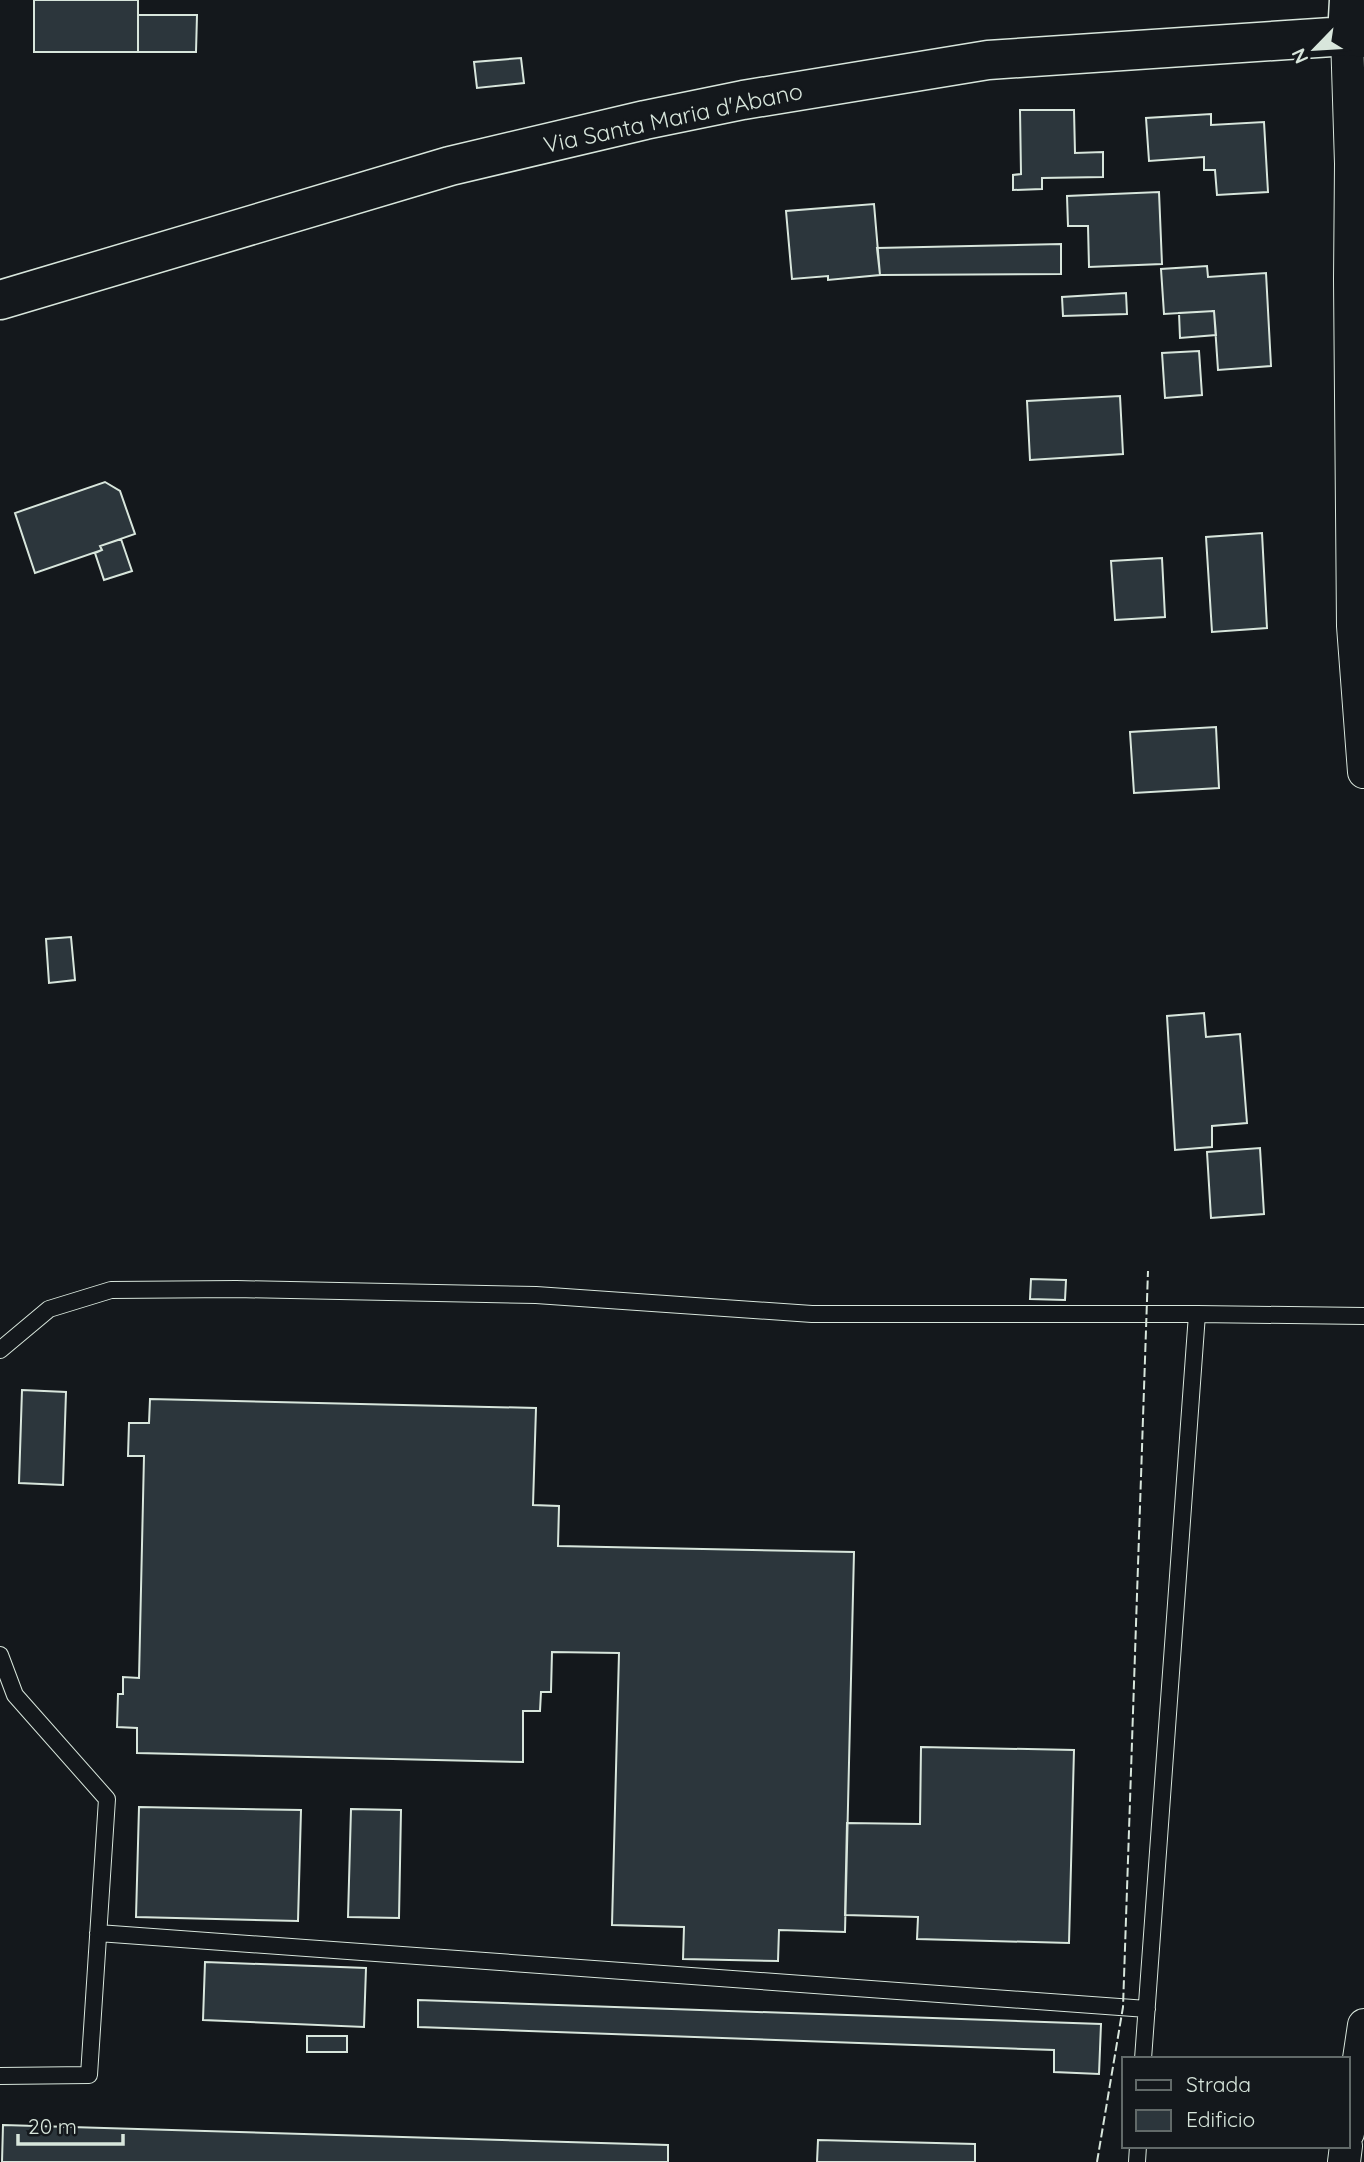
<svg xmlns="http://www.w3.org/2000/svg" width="1364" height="2162" font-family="Quicksand,sans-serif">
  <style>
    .building { fill: #2c363c; stroke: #d8e6dc; stroke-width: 2 }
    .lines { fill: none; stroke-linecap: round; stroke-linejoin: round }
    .service-casing { stroke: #d8e6dc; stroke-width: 18 }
    .minor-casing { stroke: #d8e6dc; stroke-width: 34 }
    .tertiary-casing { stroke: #d8e6dc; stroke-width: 41 }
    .service { stroke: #14181c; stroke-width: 16 }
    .minor { stroke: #14181c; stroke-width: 32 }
    .tertiary { stroke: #14181c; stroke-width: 38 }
    .fence { stroke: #d8e6dc; stroke-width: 2; stroke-dasharray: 9 3.5; stroke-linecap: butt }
    .labels { text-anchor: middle; stroke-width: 5; stroke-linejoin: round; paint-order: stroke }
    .street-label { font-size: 23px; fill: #d8e6dc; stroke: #14181c }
  </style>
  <rect width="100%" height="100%" fill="#14181c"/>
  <path class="building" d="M34 0H138V52H34Z
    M138 15H197L196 52H138Z
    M521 58 524 83 477 88 474 62Z
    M1020 110H1074L1075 153 1103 152V177L1042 178V189L1013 190V175L1021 174Z
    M1211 114V125L1264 122 1268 192 1217 195 1215 170H1204V157L1149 161 1146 118Z
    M1159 192 1162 264 1089 267 1088 226H1068L1067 196Z
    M874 204 880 275 828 280V276L792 279 786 211Z
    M1061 244V274L880 275 877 248Z
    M1207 266 1208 277 1266 273 1271 366 1218 370 1214 311 1164 314 1161 269Z
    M1126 293 1127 314 1063 316 1062 297Z
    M1214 311 1216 335 1180 338 1179 313Z
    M1199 351 1202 395 1165 398 1162 353Z
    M1120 396 1123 454 1030 460 1027 401Z
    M105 482 120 491 135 534 100 546 102 550 35 573 15 513Z
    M1262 533 1267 628 1212 632 1206 537Z
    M121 539 132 571 104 580 95 553 102 550 100 546Z
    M1162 558 1165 617 1115 620 1111 561Z
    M1216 727 1219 788 1134 793 1130 732Z
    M71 937 75 980 49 983 46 939Z
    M1204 1013 1206 1037 1240 1034 1247 1123 1212 1126V1147L1175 1150 1167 1016Z
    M1260 1148 1264 1214 1211 1218 1207 1152Z
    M1031 1279 1066 1280 1065 1300 1030 1299Z
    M22 1390 66 1392 63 1485 19 1483Z
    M150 1399 536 1408 533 1505 559 1506 558 1546 854 1552 845 1932 779 1930 778 1961 683 1959 684 1927 612 1925 619 1653 552 1652 551 1692H541L540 1711H523V1762L137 1753V1728L117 1727 118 1694H123V1677L139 1678 144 1456H128L129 1423H149Z
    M921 1747 1074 1750 1069 1943 917 1939 918 1917 845 1915 847 1823 920 1824Z
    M139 1807 301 1810 298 1921 136 1917Z
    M351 1809 401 1810 399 1918 348 1917Z
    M205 1962 366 1968 364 2027 203 2020Z
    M418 2000 1101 2024 1099 2074 1054 2072V2050L418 2027Z
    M307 2036H347V2052H307Z
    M3 2125 668 2145V2162H2Z
    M818 2140 975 2144V2162H817Z"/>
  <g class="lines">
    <defs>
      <path id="service" d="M0 1350 49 1309 111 1290 236 1289 536 1295 812 1314H1197
        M0 1655 15 1695 107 1799 89 2075 0 2076
        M98 1933 1147 2009
        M1143 2059 1197 1314 1364 1316
        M1137 2162 1138 2146"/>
      <path id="minor" d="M1347 36 1351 164 1350 280 1353 626 1364 772
        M1348 2133 1364 2025
        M1344 2162 1346 2146"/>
      <path id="tertiary" d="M1347 36 1349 0
        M0 300 450 166 645 120 743 100 988 60 1347 36 1364 38"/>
    </defs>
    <use href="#service" class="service-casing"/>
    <use href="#minor" class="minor-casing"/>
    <use href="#tertiary" class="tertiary-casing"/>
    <use href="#service" class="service"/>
    <use href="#minor" class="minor"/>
    <use href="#tertiary" class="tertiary"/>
    <path class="fence" d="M1097 2162 1123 2007 1148 1271"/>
  </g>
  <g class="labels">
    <g class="street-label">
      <text transform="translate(673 118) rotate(-12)" y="8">Via Santa Maria d'Abano</text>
    </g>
  </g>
  <rect x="1122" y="2057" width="228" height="91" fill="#14181c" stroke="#626a69" stroke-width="2"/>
  <rect x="1136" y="2080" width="35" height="10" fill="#14181c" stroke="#626a69" stroke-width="2"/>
  <text x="1186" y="2092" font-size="21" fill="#d8e6dc">Strada</text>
  <rect x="1136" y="2110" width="35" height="21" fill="#2c363c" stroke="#626a69" stroke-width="2"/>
  <text x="1186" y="2127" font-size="21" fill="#d8e6dc">Edificio</text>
  <g transform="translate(1315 49) rotate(245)" stroke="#14181c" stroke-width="5" paint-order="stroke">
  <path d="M0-5L12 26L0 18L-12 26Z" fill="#d8e6dc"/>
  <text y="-10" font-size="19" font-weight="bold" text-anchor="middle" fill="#d8e6dc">N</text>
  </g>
  <path d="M18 2134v10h105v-10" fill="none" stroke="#d8e6dc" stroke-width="3.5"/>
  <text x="28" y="2134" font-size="21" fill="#d8e6dc" stroke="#14181c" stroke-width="5" paint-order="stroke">20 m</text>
</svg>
